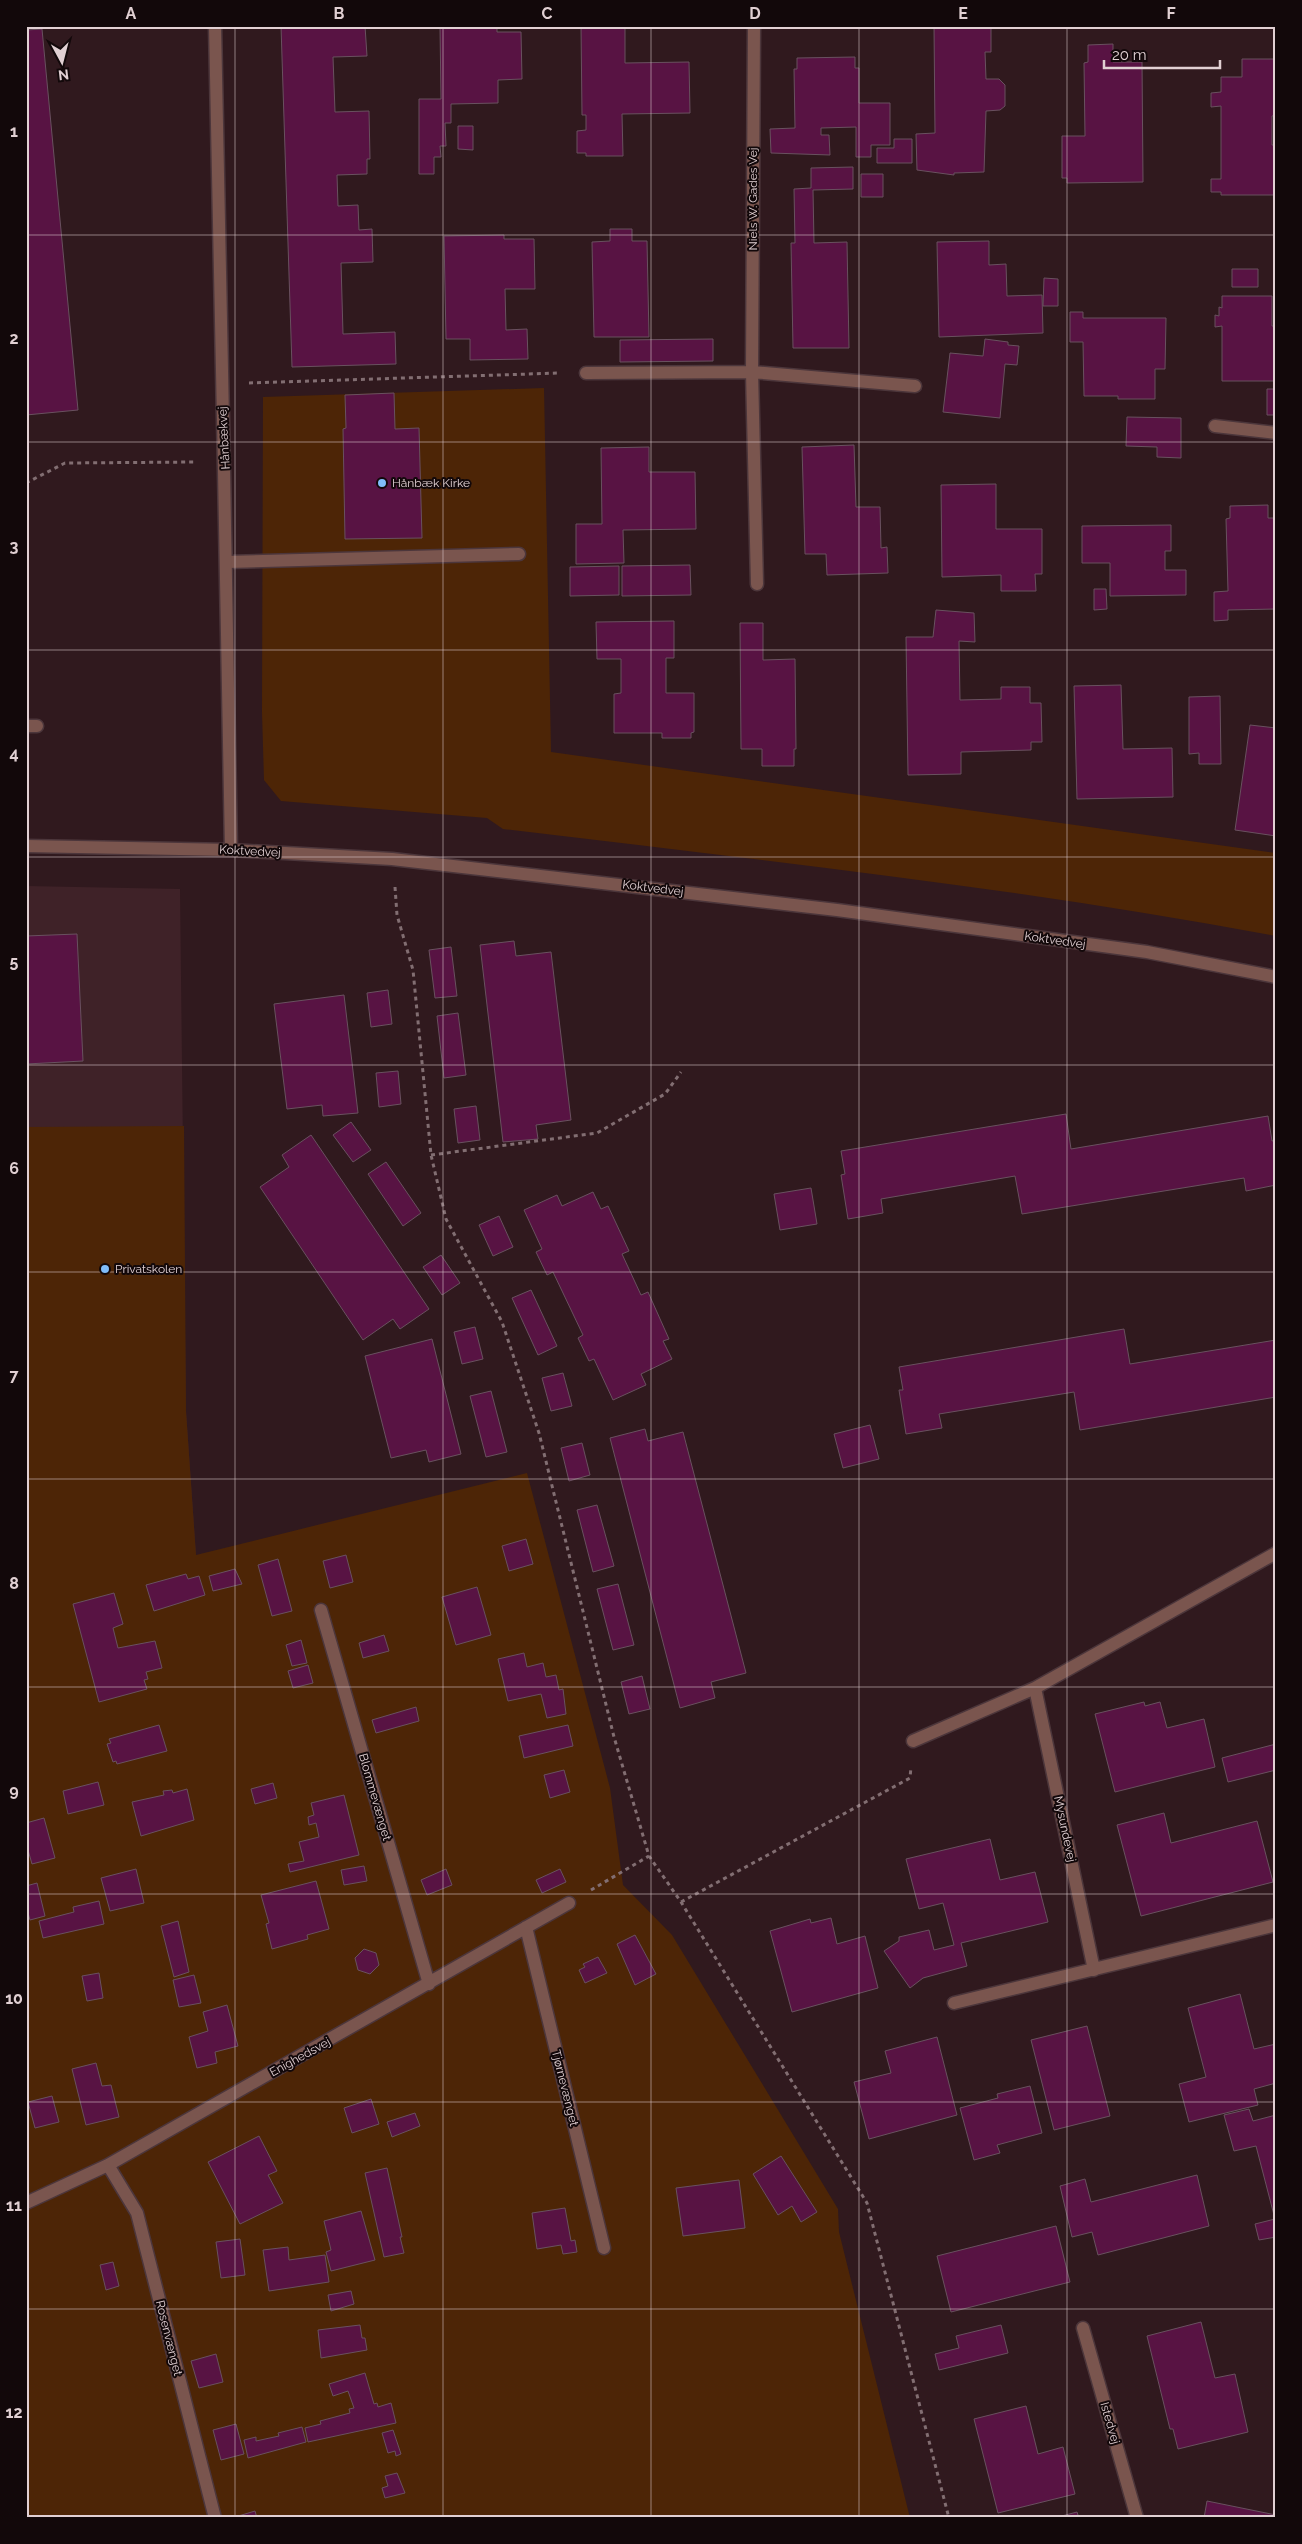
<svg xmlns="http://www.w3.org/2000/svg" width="1302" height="2544" font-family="Raleway,sans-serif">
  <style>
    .built { fill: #3f2228 }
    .green { fill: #4d2506 }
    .building { fill: #581343; stroke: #69515f }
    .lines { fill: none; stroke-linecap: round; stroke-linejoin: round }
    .service-casing { stroke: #4c363b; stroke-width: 15 }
    .minor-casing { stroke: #4c363b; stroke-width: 15 }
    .tertiary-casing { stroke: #4c363b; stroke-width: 15 }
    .path { stroke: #826e72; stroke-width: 3; stroke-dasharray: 4 4; stroke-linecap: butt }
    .service { stroke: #7a554e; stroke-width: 12 }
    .minor { stroke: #7a554e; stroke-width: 12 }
    .tertiary { stroke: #7a554e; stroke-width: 12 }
    .grid { fill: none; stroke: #e1d0d3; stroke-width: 1; stroke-opacity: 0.55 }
    .poi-dot { fill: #80bdfa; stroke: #12080a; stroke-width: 2 }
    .labels { text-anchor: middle; stroke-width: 4; stroke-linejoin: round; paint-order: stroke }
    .street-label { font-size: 12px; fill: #e1d0d3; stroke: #12080a }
    .poi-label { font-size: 12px; fill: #e1d0d3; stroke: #12080a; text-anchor: start }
    .neatline { fill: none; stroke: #e1d0d3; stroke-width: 2 }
    .grid-label { font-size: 16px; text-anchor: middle; font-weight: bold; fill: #e1d0d3 }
  </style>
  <rect width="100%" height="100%" fill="#30191e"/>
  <path class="built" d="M26 886 180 889 186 1411 196 1555 26 1605Z"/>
  <path class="green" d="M544 388 551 752 1276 853V936C1020 888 762 860 503 829L487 818 281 801 264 780 262 712 263 397Z
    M184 1126 186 1411 196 1555 527 1473 610 1788 623 1885 672 1935 838 2209 839 2232 910 2518H26V1127Z"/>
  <path class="building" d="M281 26H365L367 56 333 57 335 112 369 111 370 159H367V174L337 175 338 206 358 205 359 230 372 229 373 262 341 263 343 334 395 332 396 364 292 367Z
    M440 26H497V32H521L522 79 498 80V103L451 104V123H445L446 146H440L441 157H434V174H419V99H441Z
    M581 26H625V63L689 62 690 113 622 114 623 156H586V153H577V131L586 130V115H582Z
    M934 26H991V52H985L986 79H999L1005 85V106L1000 110 986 111 984 172 954 173V175L917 170 916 134 935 133Z
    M42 29 78 410 26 415V30Z
    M1113 44V62H1142L1143 182 1067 183V178H1062V136H1085L1084 63 1088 62V45Z
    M855 57V68H859V103H890V145H871V157H856V127L821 128V135H829L830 155 771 153 770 129 795 128 794 69H797V58Z
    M1242 59H1276V115L1272 116V145H1276V195H1221V192H1211V179H1221V106L1211 107V93L1221 92V77H1242Z
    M458 126H473V150L458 149Z
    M894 139H912V163H877V148H894Z
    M853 167V189L813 190 814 243 847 242 849 348H793L791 243H795L794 189 811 188V168Z
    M861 174H883V197H861Z
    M610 229H632V241H647L649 337H594L592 242 610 241Z
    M504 235V239H534L535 289H505L506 330 527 329 528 359 470 360V339H446L444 236Z
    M989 241V265L1006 264 1007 296 1042 295 1043 333 939 337 937 242Z
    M1232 269H1258V287H1232Z
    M1044 278 1058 279V306H1043Z
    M1222 296H1272V326H1276V381H1222V326L1215 327V315L1219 316V307L1222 308Z
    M1070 312H1083V318H1166L1165 369H1155V399H1118V396H1084L1083 342H1070Z
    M713 339V361L620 362V340Z
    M985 339 1008 342V345L1019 346 1017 365 1005 364 1000 418 943 412 950 353 983 356Z
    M1267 389H1276V415H1267Z
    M394 393 395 429 419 428 422 538 345 539 343 429 346 428 345 395Z
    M1127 417 1181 418V458L1157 457V447L1126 446Z
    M854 445 856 507H880L881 548 887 547 888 573 827 575 826 554H805L802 447Z
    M649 447V472H695L696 529 623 530 624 563 576 564V524H602L601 448Z
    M996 484V529H1042V574H1035L1036 591H1001V575L942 577 941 485Z
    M1268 505V518H1276V609L1228 610V620L1214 621V592L1228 591 1226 519 1230 518V506Z
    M1171 525V551H1165V570H1186V595L1110 596V563H1082V526Z
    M690 565 691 595 622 596V566Z
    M619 566V595L570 596V567Z
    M1094 589H1106L1107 609 1094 610Z
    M936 610 974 613 975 642 959 641 960 700 1001 699V687H1030V703H1041L1042 742H1031V750L961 752V774L908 775 906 637H933Z
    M674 621V658H666V693H694V732L691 733V738H662V733H614V694L621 693V659H597L596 622Z
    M740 623H763V660L795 659 796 749H794V766H762V749H741Z
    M1121 685 1123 749 1172 748 1173 797 1077 799 1074 686Z
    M1220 696 1221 764H1199V753L1189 754V697Z
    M1250 725 1276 728V836L1235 830Z
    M77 934 83 1061 26 1064V936Z
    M514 941 516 956 551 952 571 1120 536 1125 538 1139 503 1142 480 945Z
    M451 947 457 996 435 998 429 950Z
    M388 990 392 1024 371 1027 367 993Z
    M344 995 358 1113 323 1116 322 1105 287 1109 274 1004Z
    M458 1013 466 1075 444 1078 437 1016Z
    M398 1071 401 1104 379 1107 376 1073Z
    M476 1106 480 1140 458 1143 454 1109Z
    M1066 1114 1071 1149 1268 1116 1272 1141 1276 1140V1185L1246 1191 1244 1178 1022 1214 1015 1176 881 1199 883 1213 848 1219 841 1175 845 1174 841 1151Z
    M351 1122 371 1150 353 1162 333 1135Z
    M311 1135 429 1309 400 1329 393 1319 363 1340 260 1187 289 1167 282 1155Z
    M386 1162 421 1213 403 1226 368 1174Z
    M811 1188 817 1224 780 1230 774 1194Z
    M593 1192 601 1209 608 1206 629 1251 622 1254 641 1295 648 1292 669 1339 663 1341 672 1359 641 1374 646 1385 613 1400 594 1359 589 1361 578 1338 583 1335 553 1272 547 1275 536 1252 542 1249 524 1210 557 1195 562 1206Z
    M499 1216 513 1247 493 1256 479 1225Z
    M441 1255 460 1283 442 1295 423 1267Z
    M531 1290 557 1346 538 1355 512 1298Z
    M475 1327 483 1359 462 1364 454 1332Z
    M1124 1329 1130 1364 1276 1340V1397L1080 1430 1074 1392 939 1414 942 1428 906 1434 899 1390H903L899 1367Z
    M432 1339 461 1454 429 1462 426 1450 391 1458 365 1356Z
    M563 1373 572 1406 551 1411 542 1378Z
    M491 1391 507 1452 486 1457 470 1396Z
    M870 1425 879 1459 843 1468 834 1434Z
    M645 1429 648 1441 683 1432 746 1673 711 1682 715 1698 680 1708 610 1438Z
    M582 1443 590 1475 569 1481 561 1448Z
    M597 1505 614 1566 593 1572 577 1510Z
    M526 1539 533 1564 509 1571 502 1546Z
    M346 1555 353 1582 330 1588 323 1561Z
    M278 1559 292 1611 272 1616 258 1565Z
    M235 1569 242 1584 213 1591 209 1576Z
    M186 1574 188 1579 199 1576 205 1595 154 1611 146 1585Z
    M618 1584 634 1645 613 1650 597 1589Z
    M477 1587 491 1635 456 1645 442 1597Z
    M114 1593 123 1624 113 1628 118 1648 155 1641 162 1668 146 1672 148 1679 144 1680 147 1689 99 1702 73 1604Z
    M384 1635 389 1651 363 1658 359 1643Z
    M301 1640 307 1663 292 1666 286 1645Z
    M524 1653 527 1667 543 1663 546 1677 556 1675 559 1690 563 1689 566 1714 547 1718 541 1694 508 1701 498 1659Z
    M308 1665 313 1683 293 1688 288 1671Z
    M642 1676 650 1709 629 1714 621 1682Z
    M1144 1702 1145 1706 1160 1702 1167 1728 1204 1719 1215 1767 1115 1792 1095 1714Z
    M416 1707 419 1721 376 1733 372 1720Z
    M159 1725 167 1751 117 1764 116 1761 113 1762 107 1744 111 1743 109 1739Z
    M568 1725 573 1746 524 1758 519 1736Z
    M1276 1744V1770L1228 1782 1222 1758Z
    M564 1770 570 1792 550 1798 544 1775Z
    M98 1782 104 1805 68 1814 63 1791Z
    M273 1783 277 1798 255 1804 251 1789Z
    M187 1789 194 1820 141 1836 132 1802 164 1795 163 1791 172 1790 173 1793Z
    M344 1795 359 1855 290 1872 288 1864 304 1861 299 1842 319 1837 316 1823 309 1825 308 1817 314 1815 311 1803Z
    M1164 1813 1171 1843 1257 1821 1273 1882 1141 1916 1117 1825Z
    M44 1818 55 1858 32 1864 26 1843V1823Z
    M990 1839 1000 1880 1035 1872 1048 1922 961 1943 967 1966 923 1978 910 1988 884 1951 899 1941V1937L929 1930 934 1950 954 1945 943 1903 919 1909 906 1859Z
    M364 1866 367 1881 344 1885 341 1870Z
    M136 1869 144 1903 110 1911 101 1878Z
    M446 1869 452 1885 427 1895 421 1880Z
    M560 1869 566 1882 542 1893 536 1880Z
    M316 1881 329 1929 307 1935 308 1939 272 1949 266 1924 269 1923 261 1895Z
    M37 1883 45 1916 30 1920 26 1906V1886Z
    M99 1901 104 1924 43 1938 39 1921 74 1912 73 1907Z
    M831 1918 837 1944 865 1936 878 1988 792 2012 770 1931 810 1919 811 1923Z
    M178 1921 189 1972 174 1977 161 1926Z
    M635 1935 656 1974 635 1985 617 1944Z
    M364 1949 376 1953 379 1965 370 1974 358 1970 355 1958Z
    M598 1957 607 1973 585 1983 579 1970 585 1967 583 1964Z
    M99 1973 103 1998 87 2001 82 1976Z
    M194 1975 201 2003 179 2007 173 1980Z
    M1240 1994 1254 2049 1276 2044V2083L1254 2089 1258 2105 1189 2122 1179 2084 1206 2077 1188 2008Z
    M227 2005 238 2046 215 2052 217 2063 197 2068 189 2037 208 2031 203 2012Z
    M1087 2026 1110 2116 1054 2130 1031 2040Z
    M937 2037 957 2115 869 2139 854 2082 891 2073 885 2051Z
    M96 2063 102 2086 111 2085 119 2117 86 2125 72 2069Z
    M1030 2086 1042 2133 997 2145 1000 2153 974 2160 960 2108 998 2098 997 2094Z
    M52 2096 59 2122 35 2128 28 2102Z
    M371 2099 379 2124 352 2133 344 2108Z
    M1249 2109 1253 2121 1276 2115V2237L1259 2240 1255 2224 1275 2219 1256 2146 1234 2151 1224 2115Z
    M415 2113 420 2126 392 2137 387 2122Z
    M259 2136 277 2171 268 2175 283 2203 240 2224 208 2162Z
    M781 2156 817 2212 801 2222 792 2206 778 2215 753 2174Z
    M387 2168 402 2237H400L404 2253 384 2257 365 2173Z
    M1197 2175 1209 2226 1098 2255 1092 2232 1072 2237 1060 2186 1085 2179 1091 2202Z
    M739 2180 745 2228 683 2236 676 2188Z
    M565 2208 571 2241 575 2240 577 2252 563 2254 561 2245 537 2249 532 2213Z
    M361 2211 375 2260 331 2271 326 2252 331 2250 324 2221Z
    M1056 2226 1070 2282 951 2312 937 2256Z
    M240 2239 245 2275 221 2278 216 2242Z
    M288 2247 289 2260 325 2255 329 2282 269 2291 263 2250Z
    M113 2262 119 2286 106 2290 100 2265Z
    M351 2291 354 2304 331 2311 328 2295Z
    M1201 2322 1215 2378 1235 2374 1248 2432 1178 2449 1173 2429H1170L1147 2336Z
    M360 2325 362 2338H365L367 2350 321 2358 318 2330Z
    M1001 2325 1008 2353 939 2370 935 2354 959 2348 956 2336Z
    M216 2354 223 2382 199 2388 191 2361Z
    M365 2373 374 2404 377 2403 378 2407 391 2403 396 2423 308 2442 305 2428 321 2424 320 2421 350 2413 349 2409 354 2408 348 2391 333 2396 329 2384Z
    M1026 2406 1038 2454 1063 2447 1075 2494 998 2513 974 2419Z
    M236 2424 244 2454 221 2460 213 2430Z
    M302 2427 306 2442 248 2458 244 2440 256 2437V2441L279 2436 278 2433Z
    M393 2430 401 2454 396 2456 395 2451 388 2453 382 2433Z
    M397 2473 405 2493 385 2498 382 2488 388 2486 385 2476Z
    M1207 2501 1276 2515V2518H1204Z
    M255 2511 257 2518H236L235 2517Z
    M1077 2512 1079 2518H1054Z"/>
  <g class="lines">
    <defs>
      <path id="service" d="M227 562 519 554
        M26 726H37
        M321 1610 429 1984
        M526 1927 604 2248
        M108 2165 137 2213 215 2518
        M26 2203 108 2165 569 1903"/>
      <path id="minor" d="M754 26 752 372 757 584
        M586 373 752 372 915 386
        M1215 426 1276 433
        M1035 1688 1094 1970
        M913 1741 1035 1688 1276 1553
        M954 2003 1276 1925
        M1083 2328 1137 2518"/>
      <path id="tertiary" d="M215 26C220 301 227 575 231 850
        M26 846 231 850 392 859 837 910 1147 952 1276 977"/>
    </defs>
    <use href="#service" class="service-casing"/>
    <use href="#minor" class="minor-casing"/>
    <use href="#tertiary" class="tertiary-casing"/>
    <path class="path" d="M249 383 560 373
      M26 483 65 463 197 462
      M395 887 397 915 413 970 431 1155 446 1219 502 1322 539 1433 614 1737 649 1856 681 1902 867 2203 949 2518
      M431 1155 597 1133 665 1094 681 1072
      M591 1890 649 1856
      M681 1902 910 1778 911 1767"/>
    <use href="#service" class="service"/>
    <use href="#minor" class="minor"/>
    <use href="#tertiary" class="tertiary"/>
  </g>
  <path class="grid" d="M235 26V2518M443 26V2518M651 26V2518M859 26V2518M1067 26V2518M26 235H1276M26 442H1276M26 650H1276M26 857H1276M26 1065H1276M26 1272H1276M26 1479H1276M26 1687H1276M26 1894H1276M26 2102H1276M26 2309H1276"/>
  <g class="poi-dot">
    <circle cx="382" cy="483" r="5"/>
    <circle cx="105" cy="1269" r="5"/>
  </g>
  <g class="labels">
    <g class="street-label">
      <text transform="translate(753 199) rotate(-90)" y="4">Niels W. Gades Vej</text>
      <text transform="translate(224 438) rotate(-93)" y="4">Hånbækvej</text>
      <text transform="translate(250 851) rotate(3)" y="4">Koktvedvej</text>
      <text transform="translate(653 888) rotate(7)" y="4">Koktvedvej</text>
      <text transform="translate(1055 940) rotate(8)" y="4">Koktvedvej</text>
      <text transform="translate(375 1797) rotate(74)" y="4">Blommevænget</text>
      <text transform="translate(1065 1829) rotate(78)" y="4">Mysundevej</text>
      <text transform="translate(300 2057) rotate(-29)" y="4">Enighedsvej</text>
      <text transform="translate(565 2088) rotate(76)" y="4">Tjørnevænget</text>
      <text transform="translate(169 2338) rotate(76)" y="4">Rosenvænget</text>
      <text transform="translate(1110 2423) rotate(74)" y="4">Istedvej</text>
    </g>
    <g class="poi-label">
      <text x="392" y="487">Hånbæk Kirke</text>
      <text x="115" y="1273">Privatskolen</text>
    </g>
  </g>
  <rect width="1302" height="2544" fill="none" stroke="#12080a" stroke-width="55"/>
  <g transform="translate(62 62) rotate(173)" stroke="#12080a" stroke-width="4" paint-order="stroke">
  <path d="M0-4L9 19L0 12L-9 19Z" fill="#e1d0d3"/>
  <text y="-8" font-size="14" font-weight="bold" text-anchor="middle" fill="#e1d0d3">N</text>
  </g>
  <path d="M1104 60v8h116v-8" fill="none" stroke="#e1d0d3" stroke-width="2.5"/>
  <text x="1112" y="60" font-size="15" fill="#e1d0d3" stroke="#12080a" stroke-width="4" paint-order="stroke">20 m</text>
  <rect x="28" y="28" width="1246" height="2488" class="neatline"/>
  <g class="grid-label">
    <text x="131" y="19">A</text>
    <text x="339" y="19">B</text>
    <text x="547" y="19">C</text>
    <text x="755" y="19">D</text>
    <text x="963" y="19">E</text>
    <text x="1171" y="19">F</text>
    <text x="14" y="137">1</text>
    <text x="14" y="344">2</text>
    <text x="14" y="552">3</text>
    <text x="14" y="759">4</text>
    <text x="14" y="967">5</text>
    <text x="14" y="1174">6</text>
    <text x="14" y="1381">7</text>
    <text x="14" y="1589">8</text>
    <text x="14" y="1796">9</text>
    <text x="14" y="2004">10</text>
    <text x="14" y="2211">11</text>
    <text x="14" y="2418">12</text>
  </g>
</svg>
